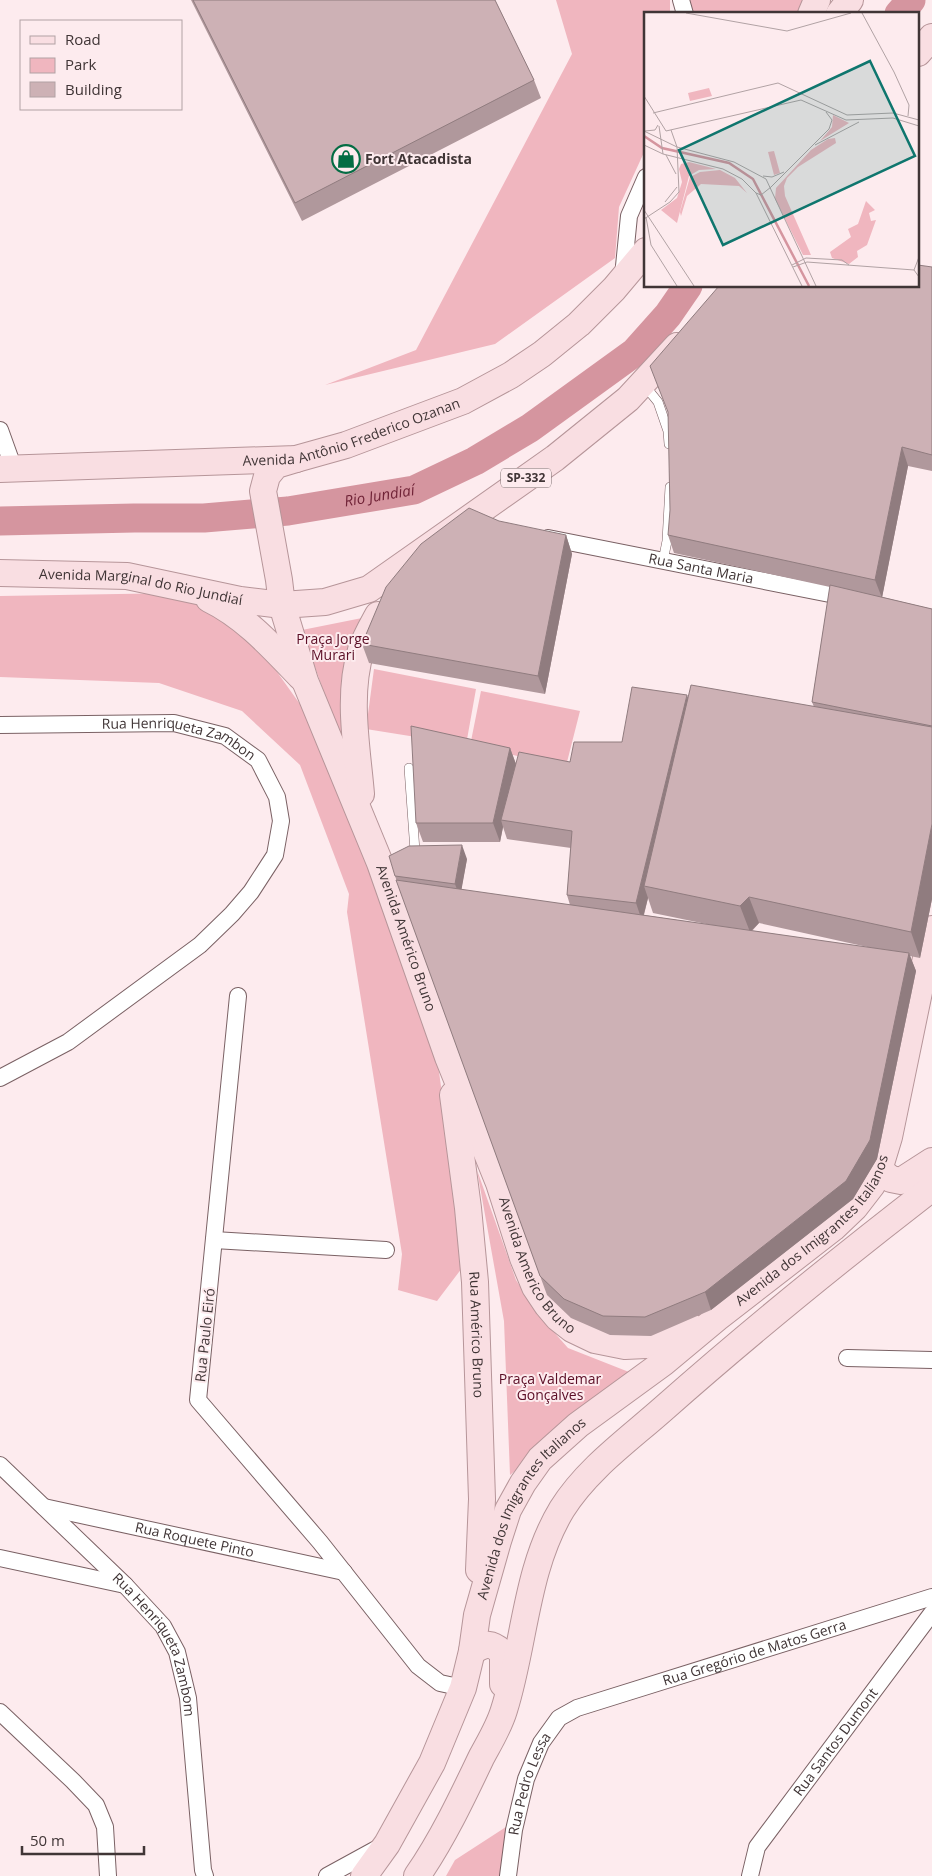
<svg xmlns="http://www.w3.org/2000/svg" width="932" height="1876" font-family="'Open Sans',sans-serif">
  <style>
    .green { fill: #f0b6bf }
    .lines { fill: none; stroke-linecap: round; stroke-linejoin: round }
    .river { stroke: #d5959f; stroke-width: 29 }
    .service-casing { stroke: #7a6164; stroke-width: 10 }
    .minor-casing { stroke: #7a6164; stroke-width: 18 }
    .primary-casing { stroke: #b69599; stroke-width: 28 }
    .service { stroke: #fff; stroke-width: 9 }
    .minor { stroke: #fff; stroke-width: 16 }
    .primary { stroke: #f9dee2; stroke-width: 26 }
    .wall { fill: #b0989c; fill-rule: evenodd }
    .shaded-wall { fill: #907c7f }
    .building { fill: #cdb1b5; stroke: #907c7f }
    .labels { text-anchor: middle; stroke-width: 4; stroke-linejoin: round; paint-order: stroke }
    .shield { fill: #fdebee; stroke: #796c6d; stroke-width: 1 }
    .shield-label { font-size: 12px; font-weight: bold; fill: #403536 }
    .poi-label { font-size: 14px; font-weight: bold; fill: #403536; stroke: #fdebee; text-anchor: start }
    .street-label { font-size: 14px; fill: #403536; stroke: #fdebee }
    .park-label { font-size: 14px; fill: #5b0e26; stroke: #fdebee }
    .water-label { font-size: 15px; font-style: italic; fill: #702337; stroke: #fdebee }
    .inset-river { fill: none; stroke: #d5959f; stroke-width: 2.5 }
    .inset-road { fill: none; stroke: #b1a2a4; stroke-width: 1 }
    .view { fill: #0f766e; fill-opacity: 0.15; stroke: #0f766e; stroke-width: 2.5 }
    .inset-edge { fill: none; stroke: #403536; stroke-width: 2.5 }
  </style>
  <rect width="100%" height="100%" fill="#fdebee"/>
  <path class="green" d="M556 0H670V14H646V148L619 207 615 258 495 344 325 385 416 350 572 54Z
    M688 0H807L801 14H692Z
    M178 593 255 641 307 714 387 917 438 1065 463 1243 462 1268 437 1301 398 1290 402 1254 347 912 349 894 300 765 242 711 159 683 0 677V596Z
    M367 617 347 758 302 630Z
    M374 669 476 689 466 745 366 729Z
    M481 691 580 711 566 766 470 746Z
    M477 1170 516 1280 538 1314 568 1348 634 1374 510 1475 504 1321Z
    M509 1825 504 1876H446L455 1860Z"/>
  <g class="lines">
    <g class="river">
      <path d="M899 14 911 0"/>
      <path id="s1" d="M0 521 134 518H204L288 511 414 490 475 461 530 428 635 352 668 315 688 286"/>
    </g>
    <defs>
      <path id="service" d="M645 386 658 402 668 431 669 444
        M663 561 667 541 670 487
        M409 768 415 851"/>
      <g id="minor">
        <path d="M681 0 685 14"/>
        <path d="M623 276 629 216 646 177"/>
        <path d="M0 430 14 469"/>
        <path id="s2" d="M548 538 850 598"/>
        <path id="s3" d="M0 725 174 723 225 736 258 760 277 797 281 821 275 855 251 892 232 914 200 945 68 1042 0 1078"/>
        <path d="M238 996 198 1400 320 1542 418 1666 440 1683 463 1688"/>
        <path d="M214 1240 386 1250"/>
        <path d="M847 1358 932 1360"/>
        <path id="s4" d="M0 1465 125 1585 163 1626 177 1652 188 1698 203 1870 205 1876"/>
        <path id="s5" d="M44 1507 344 1572"/>
        <path d="M0 1558 125 1585"/>
        <path d="M0 1712 73 1781 96 1805 105 1827 108 1876"/>
        <path d="M327 1876 380 1847"/>
        <path id="s6" d="M508 1876 514 1830 526 1779 541 1743 559 1718 577 1708 932 1597"/>
        <path id="s7" d="M750 1876 757 1847 932 1613"/>
      </g>
      <g id="primary">
        <path d="M811 14 817 0"/>
        <path d="M839 14 850 0"/>
        <path d="M918 53 932 37"/>
        <path id="s8" d="M296 459 276 465 267 476 263 491 279 580 282 605 305 681 380 863 448 1057 499 1183 523 1258 535 1287 547 1305 558 1318 572 1329 595 1340 625 1346 646 1345 667 1340 691 1327"/>
        <path id="s9" d="M0 469 296 459 346 445 463 401 511 375 542 354 579 324 614 289 646 251"/>
        <path id="s10" d="M0 573 127 576 240 600 282 605 325 602 369 589 555 458 628 399 677 346"/>
        <path d="M209 599C246 617 273 648 301 677"/>
        <path d="M361 794C357 747 347 696 361 650 365 638 372 626 378 615"/>
        <path id="s11" d="M453 1095 468 1208 475 1282 482 1499 479 1570"/>
        <path d="M879 1170 891 1179 901 1181 932 1161"/>
        <path d="M472 1651C487 1644 490 1641 503 1653V1684"/>
        <path id="s12" d="M364 1876 387 1844 432 1763 463 1688 472 1651 477 1615 498 1541 508 1510 523 1483 540 1459 578 1425 663 1363 717 1318 833 1228 855 1207 872 1185 879 1170 889 1137 932 929"/>
        <path d="M417 1876C442 1840 462 1798 481 1758 489 1743 499 1727 504 1710 525 1644 525 1570 562 1509 587 1469 628 1440 663 1409 750 1332 840 1259 932 1188"/>
      </g>
    </defs>
    <use href="#service" class="service-casing"/>
    <use href="#minor" class="minor-casing"/>
    <use href="#primary" class="primary-casing"/>
    <use href="#service" class="service"/>
    <use href="#minor" class="minor"/>
    <use href="#primary" class="primary"/>
  </g>
  <path class="wall" d="M191 0H495L534 80 541 98 302 221Z
    M932 267V471L908 466 882 597 932 609V899L920 958 910 956 916 971 877 1159 853 1199 711 1310 651 1336 610 1335 571 1318 547 1295 395 876 467 859 461 890 570 905 567 895 571 848 507 839 503 827 500 842H423L416 823 510 748 516 764 570 762 622 742 688 698 814 707 812 702 830 587 674 553 668 535ZM648 898 653 913 716 926 644 915ZM759 923 872 948 752 931Z
    M566 535 572 554 545 694 369 663 362 644Z"/>
  <path class="shaded-wall" d="M902 447 908 466 882 598 875 580Z
    M566 535 572 554 545 694 538 676Z
    M687 695 694 714 644 886 648 898 642 921 636 903Z
    M510 748 517 767 501 820 503 827 500 842 493 823Z
    M932 824V899L920 958 911 932Z
    M462 845 467 859 460 898 455 884Z
    M749 897 759 923 750 932 740 906Z
    M909 953 916 971 877 1159 853 1199 711 1310 705 1292Z"/>
  <path class="building" d="M193 0H495L534 80 295 203Z
    M918 265 932 267V455L902 447 875 580 668 535 670 510 668 412 650 366 719 286H918Z
    M469 508 499 521 566 535 538 676 362 644 386 587 421 544Z
    M830 585 932 609V726L812 702Z
    M691 685 932 727V824L911 932 749 897 740 906 644 886Z
    M632 687 687 695 636 903 567 895 572 831 501 820 519 752 570 762 574 742H622Z
    M411 726 510 748 493 823H416Z
    M462 845 455 884 395 876 389 856 409 846Z
    M396 880 909 953 870 1140 846 1181 705 1292 645 1317 603 1316 564 1299 540 1276Z"/>
  <defs>
    <symbol id="shop-ring" viewBox="-11 -11 22 22"><circle r="9.5" fill="#fdebee" stroke="#046d44" stroke-width="1.5"/><path d="M-5-2.5h2.3a2.7 3.5 0 0 1 5.4 0H5L5.5 6h-11ZM-1.5-2.5h3a1.5 2.3 0 0 0-3 0Z" fill="#046d44"/></symbol>
  </defs>
  <g fill-rule="evenodd">
    <use href="#shop-ring" x="330" y="143" width="32" height="32"/>
  </g>
  <g class="labels">
    <rect class="shield" x="501" y="468.5" width="50" height="19" rx="4"/>
    <g class="shield-label">
      <text x="526" y="482">SP-332</text>
    </g>
    <g class="poi-label">
      <text x="365" y="164">Fort Atacadista</text>
    </g>
    <g class="street-label">
      <text dy="5" stroke="none"><textPath href="#s9" startOffset="356">Avenida Antônio Frederico Ozanan</textPath></text>
      <text dy="5" stroke="none"><textPath href="#s2" startOffset="156">Rua Santa Maria</textPath></text>
      <text dy="5" stroke="none"><textPath href="#s10" startOffset="142">Avenida Marginal do Rio Jundiaí</textPath></text>
      <text dy="5" stroke="none"><textPath href="#s3" startOffset="182">Rua Henriqueta Zambon</textPath></text>
      <text dy="5" stroke="none"><textPath href="#s8" startOffset="522">Avenida Américo Bruno</textPath></text>
      <text dy="5" stroke="none"><textPath href="#s12" startOffset="815">Avenida dos Imigrantes Italianos</textPath></text>
      <text dy="5" stroke="none"><textPath href="#s8" startOffset="876">Avenida Americo Bruno</textPath></text>
      <text transform="translate(205 1335) rotate(-84)" y="5">Rua Paulo Eiró</text>
      <text dy="5" stroke="none"><textPath href="#s11" startOffset="241">Rua Américo Bruno</textPath></text>
      <text dy="5" stroke="none"><textPath href="#s12" startOffset="410">Avenida dos Imigrantes Italianos</textPath></text>
      <text dy="5" stroke="none"><textPath href="#s5" startOffset="154">Rua Roquete Pinto</textPath></text>
      <text dy="5" stroke="none"><textPath href="#s4" startOffset="242">Rua Henriqueta Zambom</textPath></text>
      <text dy="5" stroke="none"><textPath href="#s6" startOffset="375">Rua Gregório de Matos Gerra</textPath></text>
      <text dy="5" stroke="none"><textPath href="#s7" startOffset="161">Rua Santos Dumont</textPath></text>
      <text dy="5" stroke="none"><textPath href="#s6" startOffset="95">Rua Pedro Lessa</textPath></text>
    </g>
    <g class="park-label">
      <text x="333" y="644">Praça Jorge<tspan x="333" dy="16">Murari</tspan></text>
      <text x="550" y="1384">Praça Valdemar<tspan x="550" dy="16">Gonçalves</tspan></text>
    </g>
    <g class="water-label">
      <text dy="5" stroke="none"><textPath href="#s1" startOffset="381">Rio Jundiaí</textPath></text>
    </g>
  </g>
  <g transform="translate(644 12)">
    <rect width="275" height="275" fill="#fdebee"/>
    <path d="M65 76 68 84 46 89 44 81ZM189 103 205 111 176 129 188 115ZM191 126 192 131 154 155 143 166 140 174 141 184 167 243H159L131 187 132 176 167 138 184 127ZM130 139 136 161 130 163 124 140ZM45 150 72 157 55 158 45 164 33 211 17 198 33 186 38 170 35 157 37 152ZM76 158 91 166 103 181 95 174 57 172 43 184 37 204 36 200 46 165 56 160ZM222 189 231 198 225 201 227 209 232 208 223 233 213 239 214 245 205 252 188 246 186 240 207 225 204 217 214 212Z" fill="#f0b6bf"/>
    <path class="inset-river" d="M0 124 18 136 85 151 109 167 165 274"/>
    <path class="inset-road" d="M42 1 143 19 207 1M218 1 250 60 265 93 264 104M0 84 22 119 157 88 202 108 249 106 275 114M9 101 134 71 203 103 249 101 275 108M15 114 19 142M0 119 33 135 90 150 122 167 172 274M1 119 11 118 14 113M0 133 19 142 79 157 98 167 112 181 158 274M171 133 215 110M22 143 32 162M119 164 128 165 140 160M112 181 117 183 127 175 185 117 188 108 182 100M21 190 33 175M0 198 50 274M2 205 7 233 33 274M0 207 26 190 35 180 33 135 27 118M275 245 270 258 275 265M148 253 162 246 198 248 205 253M149 255 163 250 270 258"/>
    <path class="view" d="M226 49 271 144 79 233 35 138Z"/>
    <rect width="275" height="275" class="inset-edge"/>
  </g>
  <rect x="20" y="20" width="162" height="90" fill="#fdebee" stroke="#b1a2a4"/>
  <rect x="30" y="36" width="25" height="8" fill="#f9dee2" stroke="#b1a2a4"/>
  <text x="65" y="45" font-size="15" fill="#403536">Road</text>
  <rect x="30" y="58" width="25" height="15" fill="#f0b6bf" stroke="#b1a2a4"/>
  <text x="65" y="70" font-size="15" fill="#403536">Park</text>
  <rect x="30" y="82" width="25" height="15" fill="#cdb1b5" stroke="#b1a2a4"/>
  <text x="65" y="95" font-size="15" fill="#403536">Building</text>
  <path d="M22 1846v8h122v-8" fill="none" stroke="#403536" stroke-width="2.5"/>
  <text x="30" y="1846" font-size="15" fill="#403536" stroke="#fdebee" stroke-width="4" paint-order="stroke">50 m</text>
</svg>
